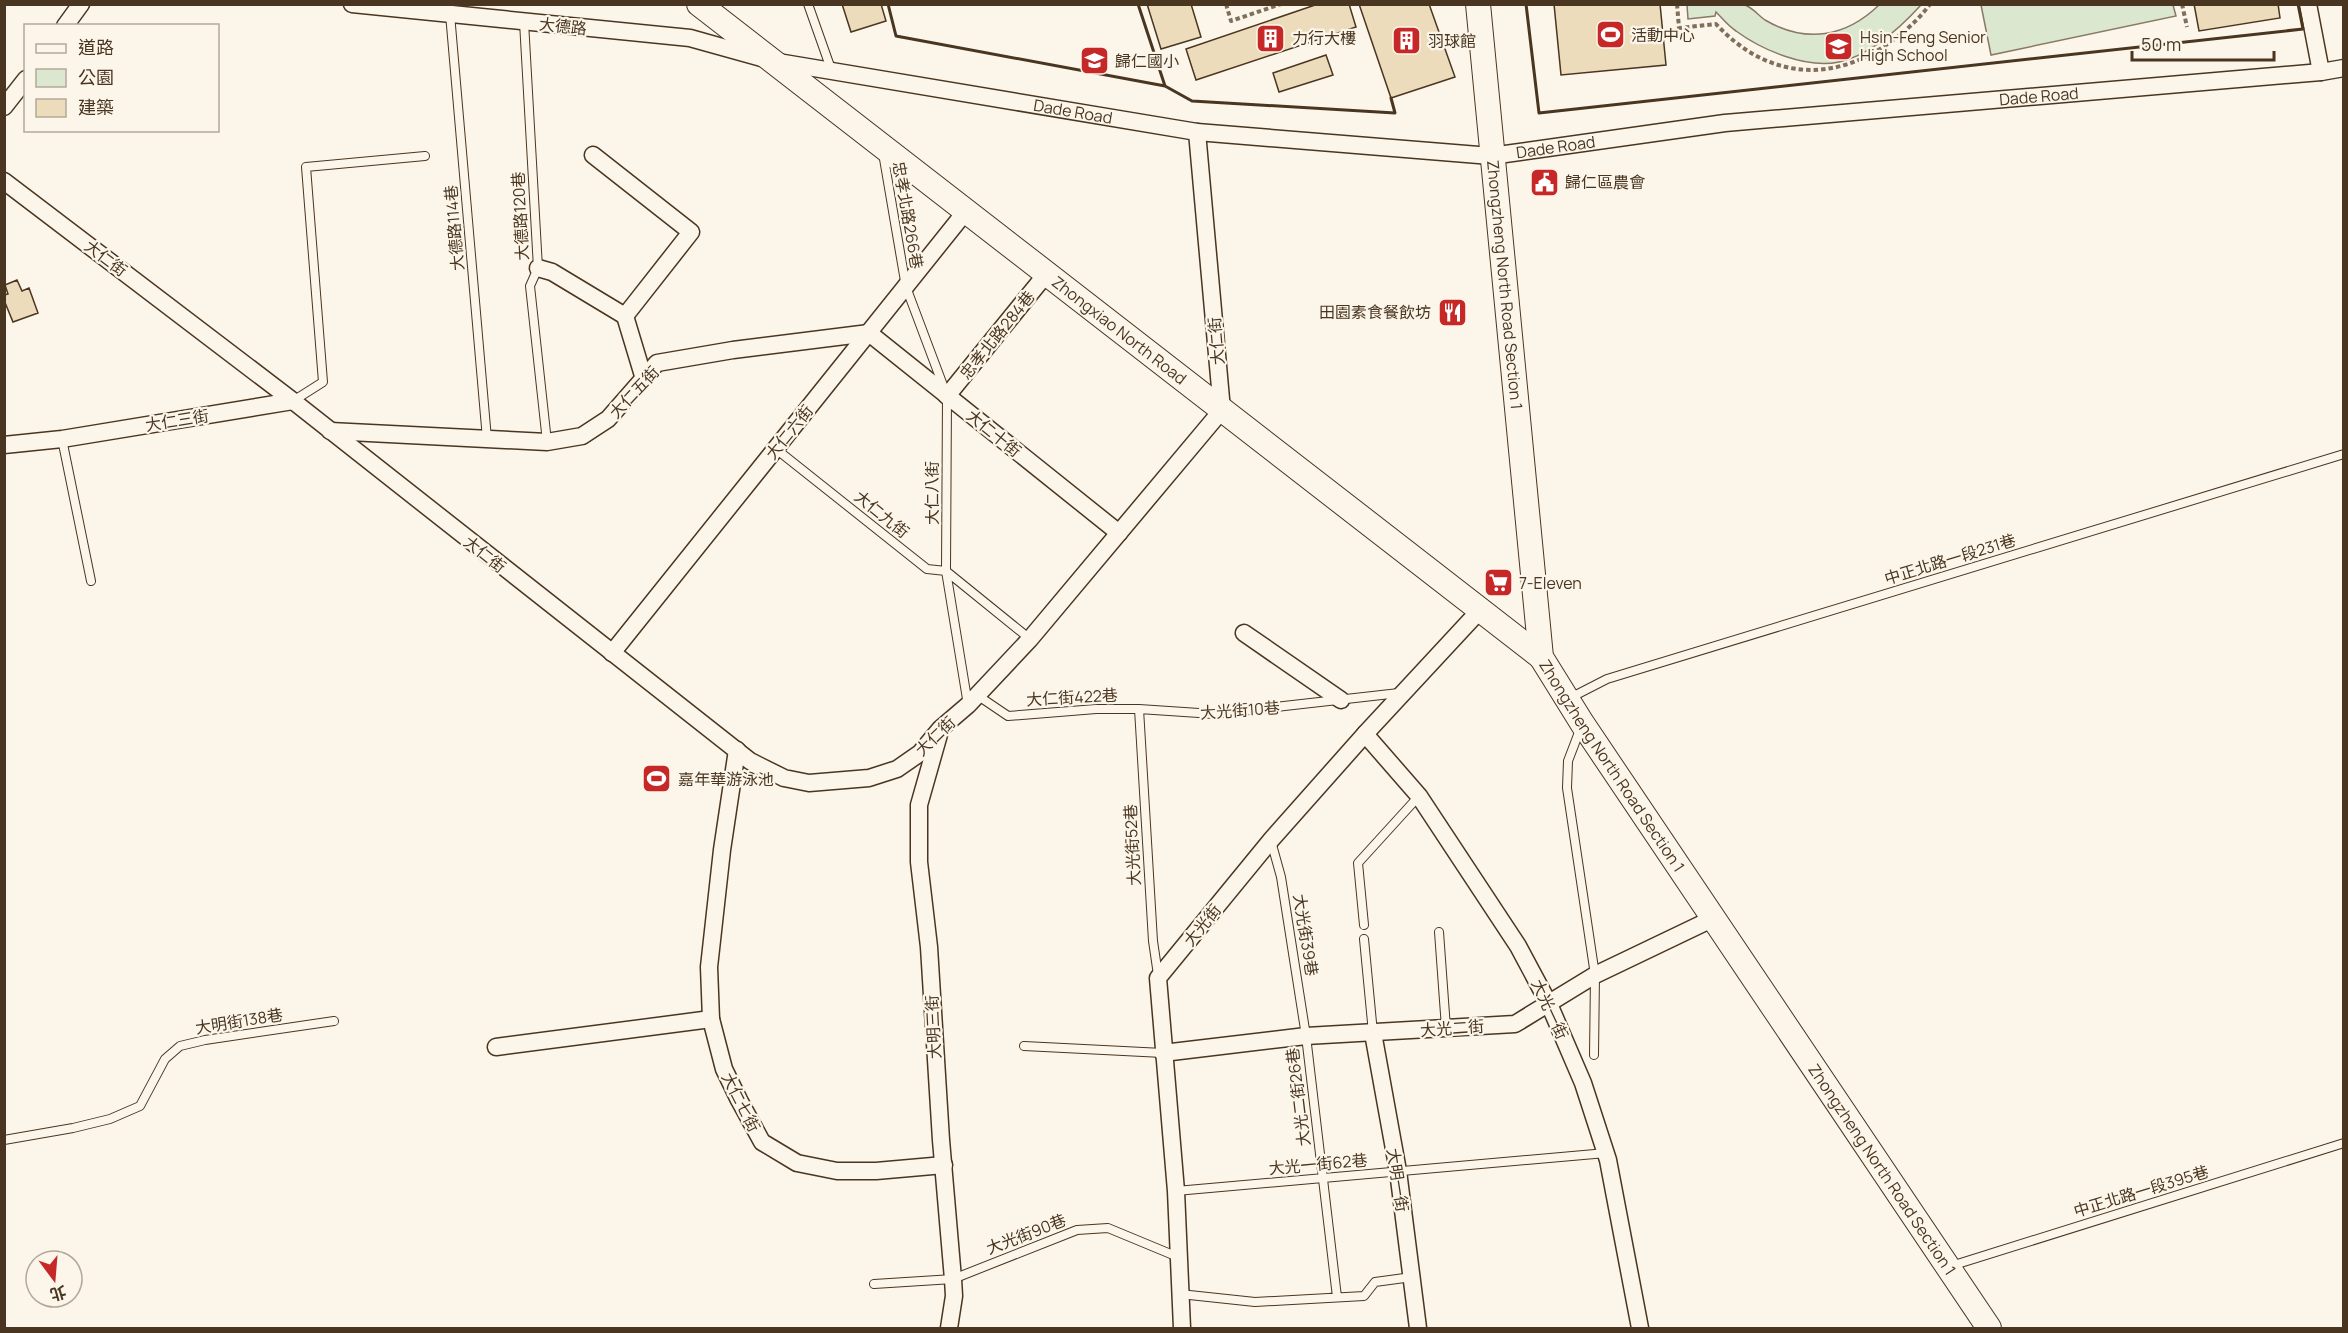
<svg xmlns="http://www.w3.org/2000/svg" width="2348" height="1333" font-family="Manrope,'Noto Sans TC',sans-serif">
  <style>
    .green { fill: #dce7d0; stroke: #887966; stroke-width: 1.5 }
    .building { fill: #ecdcbc; stroke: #4a3520; stroke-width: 1.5 }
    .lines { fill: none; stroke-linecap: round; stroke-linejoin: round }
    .lane-casing { stroke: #4a3520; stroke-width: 10 }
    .street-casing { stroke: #4a3520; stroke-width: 19 }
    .secondary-casing { stroke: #4a3520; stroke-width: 26 }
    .path { stroke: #7f6f5c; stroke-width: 4; stroke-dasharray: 4.5 3; stroke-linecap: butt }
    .lane { stroke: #fbf6e9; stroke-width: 8 }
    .street { stroke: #fbf6e9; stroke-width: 16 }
    .secondary { stroke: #fbf6e9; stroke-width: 24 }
    .wall { stroke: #4a3520; stroke-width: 3 }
    .labels { text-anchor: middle; stroke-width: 4.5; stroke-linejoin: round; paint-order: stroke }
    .street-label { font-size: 16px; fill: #4a3520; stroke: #fbf6e9 }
    .poi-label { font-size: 16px; fill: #4a3520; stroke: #fbf6e9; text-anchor: start }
  </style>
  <rect width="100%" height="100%" fill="#fbf6e9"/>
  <path class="green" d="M1687 5C1698 4 1739 2 1747 6 1754 9 1759 16 1765 20 1806 44 1846 37 1879 5H1921C1900 28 1871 55 1839 62 1806 69 1762 50 1736 31 1728 26 1722 18 1716 12L1715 16 1688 19Z
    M1981 5H2173L2176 16 1991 55Z"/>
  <path class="building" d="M842 4H881L886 21 851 32Z
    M1147 4H1191L1201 37 1161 49Z
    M1318 4H1349L1356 27 1196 80 1186 49Z
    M1359 4H1429L1455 77 1391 98Z
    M1554 4H1660L1666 65 1561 75Z
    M2194 4H2278L2280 18 2199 31Z
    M1326 55 1333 75 1279 92 1273 73Z
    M17 280 22 291 29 288 38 313 13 322 4 300V295L8 294 5 285Z"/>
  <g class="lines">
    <defs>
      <path id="lane" d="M808 4 831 69
        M450 14 487 439
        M524 22 538 268 530 286 547 442
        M883 153 906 287 947 396 946 571 968 705
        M293 401 323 382 306 167 425 156
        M62 439 91 581
        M776 449 927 569 946 571 1030 639
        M977 695 1008 716 1096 709H1139L1214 714 1399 693
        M1568 699 1607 679 2344 454
        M1139 709 1153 941 1158 975
        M1581 727 1568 761 1567 788 1595 975 1594 1055
        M1271 841 1281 877 1306 1036 1337 1297
        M1364 925 1358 863 1419 796
        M1439 932 1446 1028
        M1364 939 1373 1033
        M1024 1046 1163 1053
        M4 1140 73 1128 110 1119 140 1106 165 1059 180 1046 205 1040 334 1021
        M1176 1191 1606 1153
        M1951 1266 2344 1143
        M874 1284 953 1279 1077 1230 1108 1228 1178 1257
        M1180 1294 1255 1302 1364 1296 1375 1282 1412 1277"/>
      <g id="street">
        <path id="s1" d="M352 4 690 38 772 61 1197 132 1491 156 1725 123 2321 72 2344 68"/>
        <path d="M2308 4 2321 72"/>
        <path d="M65 26 81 4"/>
        <path d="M4 107 26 79"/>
        <path d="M593 155 691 232 625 316"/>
        <path d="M4 181 293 401 750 761 784 778 809 783 869 778 897 769 920 753 940 729 968 705 1030 639 1222 410 1197 132"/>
        <path d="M538 268 552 272 625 316 644 379"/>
        <path d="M947 396 1047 273"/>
        <path d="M330 431 547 442 582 436 608 419 657 363 733 350 869 333 1119 533"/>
        <path d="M4 445 62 439 293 401"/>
        <path d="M1244 633 1341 700"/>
        <path d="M612 653 966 211"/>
        <path d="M940 731 919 805V862L929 947 941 1140 953 1279 954 1296 949 1328"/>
        <path d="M1365 734 1419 796 1518 946 1549 1004 1583 1083 1608 1160 1640 1328"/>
        <path d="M737 750 722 850 709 967 711 1019 724 1069 739 1100 762 1142 797 1163 837 1171H876L944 1165"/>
        <path d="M1373 1033 1398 1171 1418 1328"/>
        <path d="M496 1047 711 1019"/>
        <path d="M1163 1053 1306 1036 1515 1024 1595 975 1714 918"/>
        <path d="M1182 1328 1176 1191 1158 978 1271 840 1365 734 1481 609"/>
      </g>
      <g id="secondary">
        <path id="s2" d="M699 4 1541 657"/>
        <path id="s3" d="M1478 4 1541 657 1582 723 1989 1328"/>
      </g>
    </defs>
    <use href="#lane" class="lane-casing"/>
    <use href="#street" class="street-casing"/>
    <use href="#secondary" class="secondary-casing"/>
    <path class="path" d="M1226 4 1231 21 1281 4
      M1677 4 1679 28 1716 24C1764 76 1827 85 1886 45 1902 34 1918 21 1930 4
      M2182 4 2187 27"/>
    <use href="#lane" class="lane"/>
    <use href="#street" class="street"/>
    <use href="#secondary" class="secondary"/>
    <path class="wall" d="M888 4 896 36 1165 86 1192 101 1395 113 1391 98
      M1138 4 1165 86
      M1526 4 1539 113 2303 29 2298 4"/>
  </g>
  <defs>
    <symbol id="stadium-square" viewBox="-11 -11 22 22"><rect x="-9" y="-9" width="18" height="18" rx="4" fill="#c62828" stroke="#fbf6e9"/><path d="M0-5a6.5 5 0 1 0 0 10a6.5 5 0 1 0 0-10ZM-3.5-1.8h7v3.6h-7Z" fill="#fff"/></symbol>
    <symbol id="building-square" viewBox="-11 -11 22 22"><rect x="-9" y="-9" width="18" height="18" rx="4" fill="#c62828" stroke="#fbf6e9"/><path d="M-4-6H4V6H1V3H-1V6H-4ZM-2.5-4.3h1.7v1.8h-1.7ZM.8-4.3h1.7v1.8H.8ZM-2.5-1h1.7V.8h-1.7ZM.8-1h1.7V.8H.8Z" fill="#fff"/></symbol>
    <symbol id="school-square" viewBox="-11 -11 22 22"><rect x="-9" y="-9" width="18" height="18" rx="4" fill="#c62828" stroke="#fbf6e9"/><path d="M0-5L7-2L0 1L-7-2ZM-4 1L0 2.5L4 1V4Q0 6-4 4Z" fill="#fff"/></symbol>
    <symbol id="civic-square" viewBox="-11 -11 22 22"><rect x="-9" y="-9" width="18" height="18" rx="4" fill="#c62828" stroke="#fbf6e9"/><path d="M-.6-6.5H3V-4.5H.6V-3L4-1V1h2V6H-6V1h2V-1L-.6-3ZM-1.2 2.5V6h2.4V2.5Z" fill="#fff"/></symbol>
    <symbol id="restaurant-square" viewBox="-11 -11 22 22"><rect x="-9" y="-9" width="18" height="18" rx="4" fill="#c62828" stroke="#fbf6e9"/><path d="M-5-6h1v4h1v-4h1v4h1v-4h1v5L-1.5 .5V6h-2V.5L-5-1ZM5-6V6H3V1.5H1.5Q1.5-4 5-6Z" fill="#fff"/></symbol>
    <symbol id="supermarket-square" viewBox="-11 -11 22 22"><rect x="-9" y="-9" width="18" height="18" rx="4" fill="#c62828" stroke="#fbf6e9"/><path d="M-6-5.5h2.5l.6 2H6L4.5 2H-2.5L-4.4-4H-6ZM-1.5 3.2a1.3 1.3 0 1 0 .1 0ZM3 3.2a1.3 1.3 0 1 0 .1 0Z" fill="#fff"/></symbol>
  </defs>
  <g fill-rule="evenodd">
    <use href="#stadium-square" x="1594" y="18" width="33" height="33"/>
    <use href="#building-square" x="1254" y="22" width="33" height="33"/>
    <use href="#building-square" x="1390" y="24" width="33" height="33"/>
    <use href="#school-square" x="1822" y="30" width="33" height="33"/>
    <use href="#school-square" x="1078" y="44" width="33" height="33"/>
    <use href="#civic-square" x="1528" y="166" width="33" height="33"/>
    <use href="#restaurant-square" x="1436" y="296" width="33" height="33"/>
    <use href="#supermarket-square" x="1482" y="566" width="33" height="33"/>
    <use href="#stadium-square" x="640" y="762" width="33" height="33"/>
  </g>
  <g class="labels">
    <g class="street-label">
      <text transform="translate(563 26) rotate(6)" y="6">大德路</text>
      <text dy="6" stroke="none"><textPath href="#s1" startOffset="1702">Dade Road</textPath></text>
      <text dy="6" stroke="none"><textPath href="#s1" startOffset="730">Dade Road</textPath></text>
      <text dy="6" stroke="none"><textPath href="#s1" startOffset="1216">Dade Road</textPath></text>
      <text transform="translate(908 215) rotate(80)" y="6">忠孝北路266巷</text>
      <text transform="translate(520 216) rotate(-93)" y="6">大德路120巷</text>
      <text transform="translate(454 228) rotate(-95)" y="6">大德路114巷</text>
      <text transform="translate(106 258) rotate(37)" y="6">大仁街</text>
      <text dy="6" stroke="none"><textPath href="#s3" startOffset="282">Zhongzheng North Road Section 1</textPath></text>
      <text dy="6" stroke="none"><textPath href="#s2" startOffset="532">Zhongxiao North Road</textPath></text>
      <text transform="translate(997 335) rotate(-51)" y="6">忠孝北路284巷</text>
      <text transform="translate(1216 341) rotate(-95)" y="6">大仁街</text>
      <text transform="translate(634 392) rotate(-47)" y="6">大仁五街</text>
      <text transform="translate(177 420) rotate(-9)" y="6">大仁三街</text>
      <text transform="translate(789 432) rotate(-51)" y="6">大仁六街</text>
      <text transform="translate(994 433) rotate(39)" y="6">大仁十街</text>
      <text transform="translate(932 493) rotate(-90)" y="6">大仁八街</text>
      <text transform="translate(882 514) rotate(39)" y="6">大仁九街</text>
      <text transform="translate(485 554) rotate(38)" y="6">大仁街</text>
      <text transform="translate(1950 559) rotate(-17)" y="6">中正北路一段231巷</text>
      <text transform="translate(1072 697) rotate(-3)" y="6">大仁街422巷</text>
      <text transform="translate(1240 710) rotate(-4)" y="6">大光街10巷</text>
      <text transform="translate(935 736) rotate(-44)" y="6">大仁街</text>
      <text dy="6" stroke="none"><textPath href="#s3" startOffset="786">Zhongzheng North Road Section 1</textPath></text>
      <text transform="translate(1132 845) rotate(-93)" y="6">大光街52巷</text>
      <text transform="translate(1202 925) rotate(-51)" y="6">大光街</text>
      <text transform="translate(1306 935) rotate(81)" y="6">大光街39巷</text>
      <text transform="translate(1550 1009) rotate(65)" y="6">大光一街</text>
      <text transform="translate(239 1021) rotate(-9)" y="6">大明街138巷</text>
      <text transform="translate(933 1027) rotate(-93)" y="6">大明三街</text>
      <text transform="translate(1452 1028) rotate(-4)" y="6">大光二街</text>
      <text transform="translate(1298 1097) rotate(-97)" y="6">大光二街26巷</text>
      <text transform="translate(741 1102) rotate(63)" y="6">大仁七街</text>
      <text transform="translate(1318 1164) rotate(-5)" y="6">大光一街62巷</text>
      <text dy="6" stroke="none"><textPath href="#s3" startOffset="1272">Zhongzheng North Road Section 1</textPath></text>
      <text transform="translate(1398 1180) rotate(81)" y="6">大明一街</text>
      <text transform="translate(2141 1191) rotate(-17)" y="6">中正北路一段395巷</text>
      <text transform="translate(1026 1234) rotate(-21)" y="6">大光街90巷</text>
    </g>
    <g class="poi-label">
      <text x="1631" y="41">活動中心</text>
      <text x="1860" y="43">Hsin-Feng Senior<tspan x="1860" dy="18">High School</tspan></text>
      <text x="1292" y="44">力行大樓</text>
      <text x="1428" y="47">羽球館</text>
      <text x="1115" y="67">歸仁國小</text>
      <text x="1565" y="188">歸仁區農會</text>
      <text x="1431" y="318" text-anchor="end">田園素食餐飲坊</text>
      <text x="1519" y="589">7-Eleven</text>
      <text x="678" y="785">嘉年華游泳池</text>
    </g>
  </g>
  <rect width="2348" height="1333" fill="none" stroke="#4a3520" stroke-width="12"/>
  <rect x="24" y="24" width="195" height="108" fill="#fbf6e9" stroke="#b4a999" stroke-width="1.5"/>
  <rect x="36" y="44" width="30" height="9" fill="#fbf6e9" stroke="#b4a999" stroke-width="1.5"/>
  <text x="78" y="54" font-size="18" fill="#4a3520">道路</text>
  <rect x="36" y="69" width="30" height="18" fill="#dce7d0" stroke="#b4a999" stroke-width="1.5"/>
  <text x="78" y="84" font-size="18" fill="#4a3520">公園</text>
  <rect x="36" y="99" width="30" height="18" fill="#ecdcbc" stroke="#b4a999" stroke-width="1.5"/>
  <text x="78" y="114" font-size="18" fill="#4a3520">建築</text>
  <g transform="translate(54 1279) rotate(164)"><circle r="28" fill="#fbf6e9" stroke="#b4a999" stroke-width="1.5"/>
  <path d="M0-4.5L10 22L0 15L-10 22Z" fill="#c62828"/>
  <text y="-9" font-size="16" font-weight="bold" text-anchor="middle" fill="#4a3520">北</text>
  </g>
  <path d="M2132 51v9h142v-9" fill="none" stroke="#4a3520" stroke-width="3"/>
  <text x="2141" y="51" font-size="18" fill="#4a3520" stroke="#fbf6e9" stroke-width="4.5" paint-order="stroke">50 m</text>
</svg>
